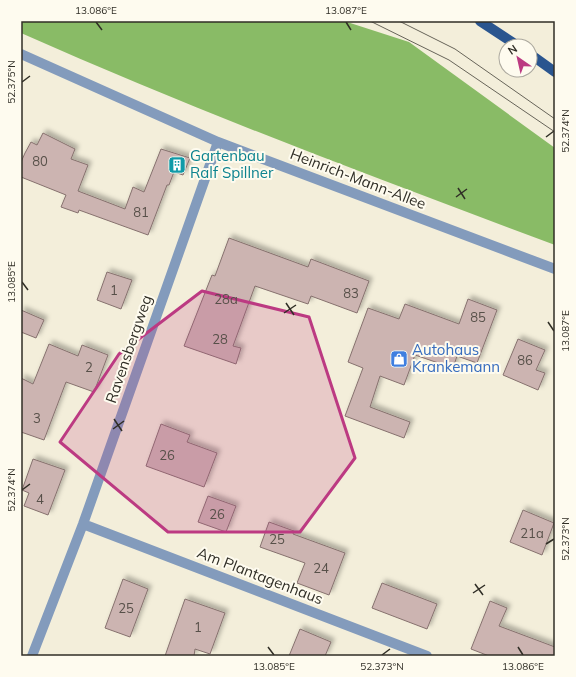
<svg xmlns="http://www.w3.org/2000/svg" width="576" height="677" font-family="Mulish,sans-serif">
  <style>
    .forest { fill: #89bb66 }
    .building { fill: #ccb4b1; stroke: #86716e; filter: url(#shadow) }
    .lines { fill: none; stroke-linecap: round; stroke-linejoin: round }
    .minor { stroke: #839bbc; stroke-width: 10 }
    .major { stroke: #2a558f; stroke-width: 10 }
    .tram { stroke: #676459; stroke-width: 1 }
    .marked { fill: #bc3a82; fill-opacity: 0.2; stroke: #bc3a82; stroke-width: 3; stroke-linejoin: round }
    .ticks { fill: none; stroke: #302e26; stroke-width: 1.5 }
    .labels { text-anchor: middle; stroke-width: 4; stroke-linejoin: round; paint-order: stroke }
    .number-label { font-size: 13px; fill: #575049 }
    .culture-label { font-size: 15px; fill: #0d838f; stroke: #fefbef; text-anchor: start }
    .street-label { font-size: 15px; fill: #302e26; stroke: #fefbef }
    .shop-label { font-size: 15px; fill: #366cbe; stroke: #fefbef; text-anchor: start }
    .neatline { fill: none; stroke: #302e26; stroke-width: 1.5 }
    .ticks-label { font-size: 10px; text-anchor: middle; fill: #302e26 }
  </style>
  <defs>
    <filter id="shadow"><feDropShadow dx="3.5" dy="-3.5" stdDeviation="2" flood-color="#0004"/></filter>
  </defs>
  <rect width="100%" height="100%" fill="#f3eeda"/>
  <path class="forest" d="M21 21H344L409 42 555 148V245C376 178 196 111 21 33Z"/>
  <path class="building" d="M43 133 75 149 71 159 88 165 78 191 125 209 133 187 144 192 161 149 190 158 183 175 174 172 169 185H167L148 235 79 210 78 213 61 207 66 195 21 177V162L25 153 31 142 37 145Z
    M229 238 308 267 311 259 369 281 357 313 311 296 308 304 255 286 233 346 241 348 236 364 184 346 212 275 215 276Z
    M107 272 132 280 121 309 97 300Z
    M468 299 497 310 477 363 457 356 453 368 415 355 404 385 380 376 370 407 410 422 404 438 345 416 363 368 348 362 368 308 399 319 405 304 459 324Z
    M21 310 44 320 36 338 21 332Z
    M518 339 545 350 536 370 545 373 538 390 503 375Z
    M49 344 78 356 82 345 108 355 94 392 66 382 44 440 21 432V378L33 384Z
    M161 424 190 435 187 442 217 453 204 487 146 466Z
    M33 459 65 470 48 515 24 506 29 493 22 490Z
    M208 496 236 506 226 532 198 522Z
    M523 510 554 523 542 555 510 542Z
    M269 522 294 531 293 534 345 553 329 595 297 583 305 563 260 547Z
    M123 579 148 589 130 637 105 628Z
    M382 583 437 604 427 629 372 608Z
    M185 599 225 613 210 654 195 649 194 656H165Z
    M490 601 507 608 499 626 555 647V656H489L471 649Z
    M300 629 331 642 325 656H289Z"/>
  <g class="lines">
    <path class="minor" d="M21 54 218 142 555 269
      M83 524 427 656
      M32 656 83 524 218 142"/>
    <path class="major" d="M480 21 518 46
      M530 54 555 72"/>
    <path class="tram" d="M370 21 449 60 555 132
      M399 21 455 49 555 119"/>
  </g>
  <path class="marked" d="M202 291 309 317 355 458 300 532H168L60 442 119 354Z"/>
  <path class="ticks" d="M96 22 102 30M346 22 351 30M22 82 30 76M546 137 554 131M458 188 465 199M456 197 467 189M22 282 28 290M286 303 294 315M284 313 296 305M548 322 554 331M114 419 122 431M113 429 124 421M22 490 30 484M546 544 554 539M475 584 483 595M473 593 485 585M268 647 274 655M518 647 523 655M382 655 390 649"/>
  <defs>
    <symbol id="building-square" viewBox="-11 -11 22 22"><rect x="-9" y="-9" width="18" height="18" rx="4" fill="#0f9aa8" stroke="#fefbef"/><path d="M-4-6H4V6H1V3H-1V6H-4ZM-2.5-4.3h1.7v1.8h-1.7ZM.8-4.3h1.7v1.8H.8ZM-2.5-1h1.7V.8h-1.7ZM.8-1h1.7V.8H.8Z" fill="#fff"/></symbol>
    <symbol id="shop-square" viewBox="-11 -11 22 22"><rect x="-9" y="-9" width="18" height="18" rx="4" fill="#3f7fe0" stroke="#fefbef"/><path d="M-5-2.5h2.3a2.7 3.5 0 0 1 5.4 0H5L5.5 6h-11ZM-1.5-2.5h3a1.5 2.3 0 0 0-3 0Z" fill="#fff"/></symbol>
  </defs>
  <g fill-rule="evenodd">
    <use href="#building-square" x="167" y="155" width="20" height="20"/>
    <use href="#shop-square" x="389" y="349" width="20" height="20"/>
  </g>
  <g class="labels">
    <g class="number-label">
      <text x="40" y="166">80</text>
      <text x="141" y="217">81</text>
      <text x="114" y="295">1</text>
      <text x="351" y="298">83</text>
      <text x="226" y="304">28a</text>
      <text x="478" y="322">85</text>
      <text x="220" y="344">28</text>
      <text x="525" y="365">86</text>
      <text x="89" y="372">2</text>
      <text x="37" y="423">3</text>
      <text x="167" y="460">26</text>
      <text x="40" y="504">4</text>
      <text x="217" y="519">26</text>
      <text x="532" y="538">21a</text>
      <text x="277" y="544">25</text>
      <text x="321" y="573">24</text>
      <text x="126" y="613">25</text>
      <text x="198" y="632">1</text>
    </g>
    <g class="culture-label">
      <text x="190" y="161">Gartenbau<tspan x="190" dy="17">Ralf Spillner</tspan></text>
    </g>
    <g class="street-label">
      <text transform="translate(358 179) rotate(21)" y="5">Heinrich-Mann-Allee</text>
      <text transform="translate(129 349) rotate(-71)" y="5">Ravensbergweg</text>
      <text transform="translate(260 576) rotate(21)" y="5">Am Plantagenhaus</text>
    </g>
    <g class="shop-label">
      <text x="412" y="355">Autohaus<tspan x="412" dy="17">Krankemann</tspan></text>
    </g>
  </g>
  <rect width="576" height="677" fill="none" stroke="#fefbef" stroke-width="44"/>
  <g transform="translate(518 58) rotate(326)"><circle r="19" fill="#fefbef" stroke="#aca99f"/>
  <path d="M0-3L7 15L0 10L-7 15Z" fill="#bc3a82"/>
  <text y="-6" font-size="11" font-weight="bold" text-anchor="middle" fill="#302e26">N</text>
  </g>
  <rect x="22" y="22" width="532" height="633" class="neatline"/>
  <g class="ticks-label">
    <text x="96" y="14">13.086°E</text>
    <text x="346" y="14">13.087°E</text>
    <text transform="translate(11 82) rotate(-90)" y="4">52.375°N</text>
    <text transform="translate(565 131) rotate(-90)" y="4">52.374°N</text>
    <text transform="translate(11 282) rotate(-90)" y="4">13.085°E</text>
    <text transform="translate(565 331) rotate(-90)" y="4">13.087°E</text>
    <text transform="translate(11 490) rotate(-90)" y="4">52.374°N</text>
    <text transform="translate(565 539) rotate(-90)" y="4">52.373°N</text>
    <text x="274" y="670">13.085°E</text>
    <text x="382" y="670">52.373°N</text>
    <text x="523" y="670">13.086°E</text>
  </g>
</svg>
